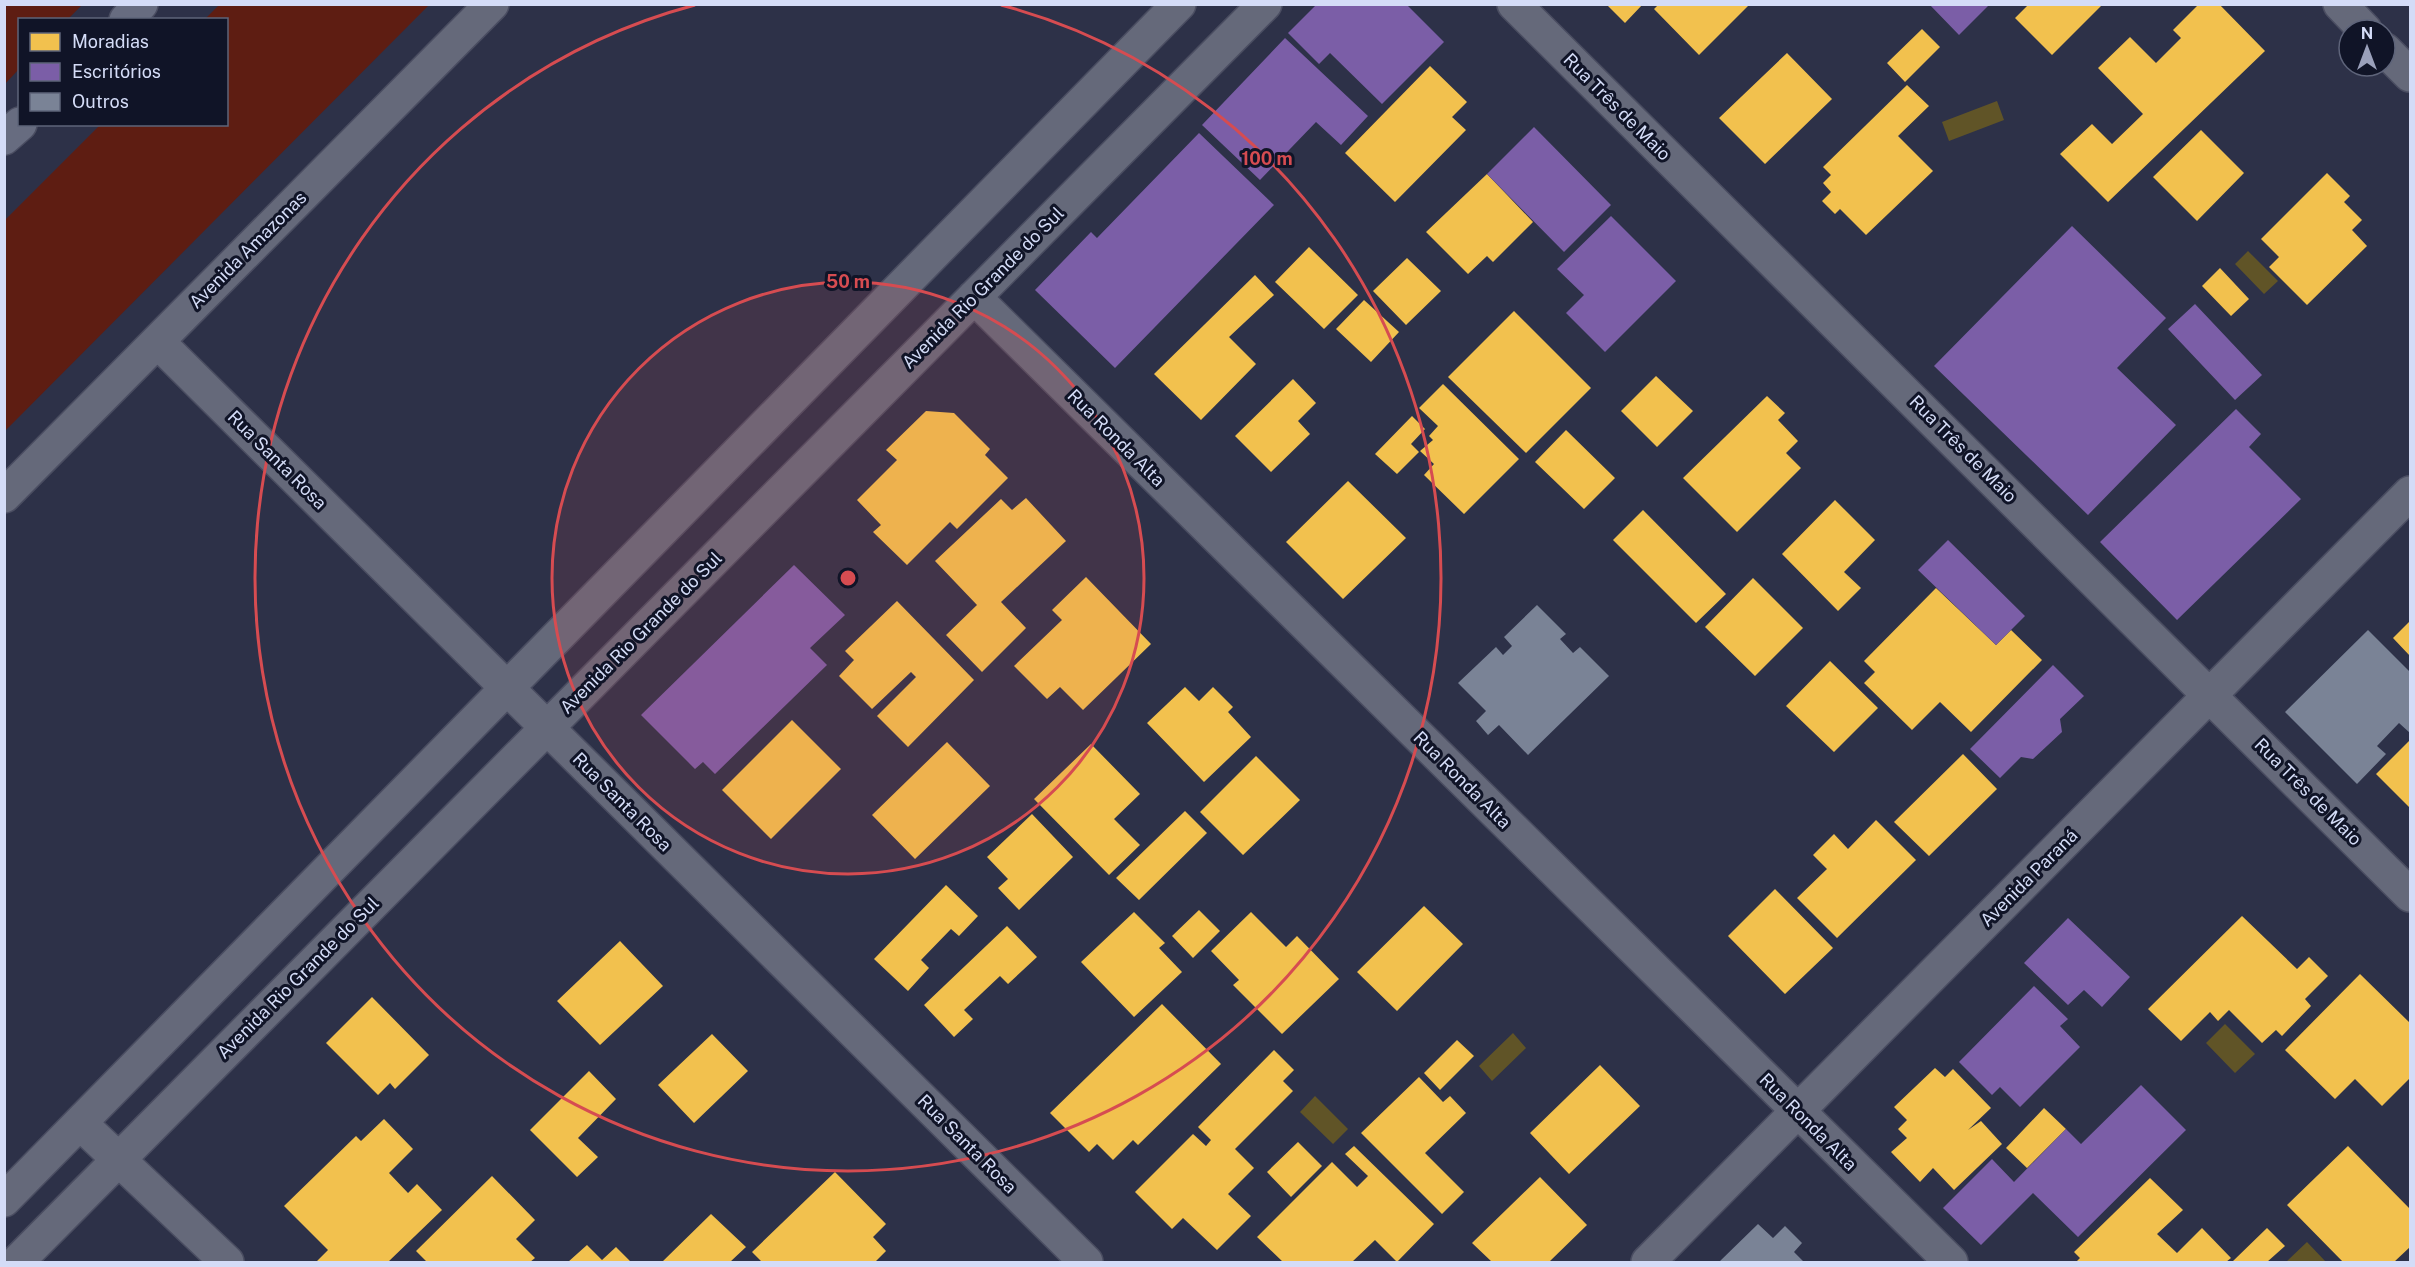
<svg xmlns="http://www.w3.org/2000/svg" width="2415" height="1267" font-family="'Public Sans',sans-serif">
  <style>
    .green { fill: #5e1d12 }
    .water { fill: #605427 }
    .homes { fill: #f2c14e }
    .offices { fill: #7b5ea7 }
    .building { fill: #7a8396 }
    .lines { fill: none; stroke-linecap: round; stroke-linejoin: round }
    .minor-casing { stroke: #4a4d61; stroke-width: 36 }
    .highway-casing { stroke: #4a4d61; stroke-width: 36 }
    .minor { stroke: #65697a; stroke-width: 33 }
    .highway { stroke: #676c80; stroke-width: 33 }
    .ring { fill: none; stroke: #d64c51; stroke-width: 3 }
    .labels { text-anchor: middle; stroke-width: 6; stroke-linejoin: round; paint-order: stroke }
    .street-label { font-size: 18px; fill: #d4dcf7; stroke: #101427 }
    .centre { fill: #d64c51; stroke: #101427; stroke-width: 3 }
    .ring-label { font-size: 18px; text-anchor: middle; font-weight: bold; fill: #d64c51; stroke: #101427; stroke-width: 6; stroke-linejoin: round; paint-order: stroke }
  </style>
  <rect width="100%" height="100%" fill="#2d3148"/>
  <path class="green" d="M5 4 82 5 68 19 20 20 19 69 5 84Z
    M220 4 429 5 5 431V220L100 125 226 124V20L205 19Z"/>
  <path class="water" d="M1997 101 2004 120 1949 141 1942 122Z
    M2248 251 2278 281 2264 294 2235 264Z
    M2225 1024 2255 1054 2235 1073 2206 1043Z
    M1513 1033 1526 1048 1492 1081 1479 1066Z
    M1315 1096 1348 1129 1333 1144 1300 1112Z
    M2307 1242 2326 1262H2286Z"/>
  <path class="homes" d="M1606 4H1643L1625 23Z
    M1659 4H1750L1699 55 1654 9Z
    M2029 4H2103L2052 55 2015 18Z
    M2199 4H2219L2265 51 2108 202 2060 154 2092 124 2112 144 2143 114 2098 68 2130 37 2156 63 2181 38 2173 30Z
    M1922 29 1940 47 1905 82 1887 63Z
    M1787 53 1832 99 1765 164 1719 118Z
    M1430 66 1467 102 1452 117 1466 130 1395 202 1345 153Z
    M1907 85 1929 106 1898 136 1933 171 1866 235 1840 209 1835 214 1822 201 1831 192 1823 183 1831 175 1823 167Z
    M2201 130 2244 173 2197 221 2153 177Z
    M2327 173 2350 196 2344 202 2362 220 2352 230 2367 246 2307 305 2269 267 2279 257 2261 239Z
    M1487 174 1533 222 1493 262 1487 256 1468 274 1426 232Z
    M1309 247 1358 295 1324 329 1275 282Z
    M1407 258 1441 291 1406 325 1373 291Z
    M2220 268 2249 299 2231 316 2202 286Z
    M1255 275 1274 295 1229 337 1256 364 1201 420 1154 374Z
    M1364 300 1399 332 1371 362 1336 329Z
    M1514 311 1591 388 1526 453 1448 377Z
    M1656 376 1693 411 1657 447 1621 411Z
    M1293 379 1316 403 1298 421 1310 434 1271 472 1235 436Z
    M1443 384 1519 459 1464 514 1424 475 1434 464 1420 451 1433 440 1429 436 1438 426 1419 408Z
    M1767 396 1785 413 1778 420 1798 441 1786 453 1801 468 1737 532 1683 478Z
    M926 411 954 413 990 449 985 455 1008 478 957 529 950 522 907 565 873 532 881 525 857 500 897 460 886 450Z
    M1412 416 1425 429 1411 444 1419 452 1397 474 1375 454Z
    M1566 430 1615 478 1584 509 1535 462Z
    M1348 481 1406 538 1343 599 1286 542Z
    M1026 498 1066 541 1001 602 1026 628 982 672 946 635 977 605 935 561 1001 499 1012 510Z
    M1835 500 1875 540 1844 572 1861 588 1838 611 1782 554Z
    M1643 510 1726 594 1696 623 1613 540Z
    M1086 577 1151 644 1083 710 1060 687 1047 699 1014 666 1062 620 1052 610Z
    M1753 578 1803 628 1755 676 1705 627Z
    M1936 588 1996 645 2011 630 2042 660 1971 732 1940 702 1912 730 1864 683 1875 672 1864 661Z
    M897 601 974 680 908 747 877 716 916 677 911 672 872 709 839 676 854 660 845 651Z
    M2410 621V656L2393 638Z
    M1830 661 1878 708 1834 752 1786 706Z
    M1185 687 1199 701 1213 687 1233 707 1228 712 1251 737 1204 782 1147 723Z
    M792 720 841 769 771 839 722 790Z
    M2410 740V806L2409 807 2376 774Z
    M947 742 990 786 915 859 872 815Z
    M1091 744 1140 794 1114 819 1140 845 1109 875 1034 799Z
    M1963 754 1997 789 1929 856 1894 822Z
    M1256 756 1300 800 1243 855 1200 812Z
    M1185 811 1207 833 1139 900 1116 878Z
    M1032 814 1073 857 1019 910 998 888 1008 879 987 857Z
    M1876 820 1916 860 1837 938 1797 898 1827 869 1813 855 1834 834 1848 849Z
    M946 885 978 916 959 936 951 929 921 960 929 968 908 991 874 959Z
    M1775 889 1833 948 1785 994 1728 936Z
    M1424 906 1463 944 1397 1011 1357 972Z
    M1199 910 1220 931 1193 958 1172 936Z
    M1134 912 1165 943 1159 948 1182 972 1134 1017 1081 962Z
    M1251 912 1286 947 1297 936 1339 979 1282 1034 1233 985 1239 980 1211 951Z
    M2242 916 2297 969 2309 957 2328 976 2305 999 2311 1006 2282 1036 2276 1030 2262 1043 2229 1010 2218 1021 2210 1012 2181 1041 2148 1009Z
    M1007 926 1037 957 1008 984 1000 976 964 1010 973 1019 954 1037 924 1005Z
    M620 941 663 986 600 1045 557 1001Z
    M2360 974 2410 1023V1078L2382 1106 2355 1079 2335 1099 2285 1050Z
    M372 997 429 1055 395 1089 390 1083 378 1095 326 1043Z
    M1162 1004 1221 1064 1138 1145 1133 1140 1113 1160 1097 1144 1089 1152 1050 1113Z
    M712 1034 748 1071 694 1123 658 1085Z
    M1457 1040 1474 1056 1440 1090 1424 1073Z
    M1274 1050 1294 1070 1283 1081 1293 1091 1235 1149 1254 1168 1228 1194 1251 1216 1217 1250 1183 1218 1172 1229 1135 1192 1193 1134 1206 1146 1211 1140 1198 1127Z
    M1600 1065 1640 1106 1569 1174 1530 1133Z
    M1935 1068 1945 1077 1953 1069 1991 1108 1968 1130 1981 1121 2002 1144 1954 1190 1933 1168 1920 1182 1891 1152 1907 1138 1898 1129 1907 1120 1894 1107Z
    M589 1071 616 1099 578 1138 598 1157 577 1177 530 1130Z
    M1419 1077 1443 1102 1450 1096 1466 1113 1425 1153 1464 1192 1442 1214 1361 1133Z
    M2044 1108 2066 1129 2027 1168 2006 1148Z
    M384 1119 413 1149 389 1173 408 1193 417 1184 442 1210 388 1262H316L328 1250 284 1206 356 1136 361 1141Z
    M1298 1142 1322 1166 1291 1197 1267 1172Z
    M1354 1146 1434 1224 1397 1262 1375 1240 1352 1262H1283L1257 1237 1332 1162 1357 1187 1368 1176 1345 1154Z
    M2348 1146 2410 1209V1247L2394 1262H2343L2287 1205Z
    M835 1172 886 1224 873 1237 886 1251 875 1262H762L752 1252Z
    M492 1176 535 1220 516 1239 535 1258 530 1262H427L416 1251Z
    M1540 1177 1587 1225 1549 1262H1492L1472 1243Z
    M2150 1178 2183 1210 2157 1234 2177 1253 2202 1228 2231 1258 2226 1262H2076L2080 1258 2074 1252Z
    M711 1214 746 1247 730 1262H662Z
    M2267 1228 2285 1246 2267 1262H2232Z
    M587 1245 602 1260 616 1247 631 1262H568Z"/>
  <path class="offices" d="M1317 4H1406L1444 42 1382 104 1330 53 1319 64 1288 33Z
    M1929 4H1990L1959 35Z
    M1285 38 1368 116 1341 145 1316 122 1260 180 1202 125Z
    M1534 127 1611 205 1564 252 1487 174Z
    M1199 133 1274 205 1115 368 1035 290 1091 232 1097 238Z
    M1611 216 1676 281 1605 352 1566 313 1584 295 1557 269Z
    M2072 226 2166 318 2117 368 2176 425 2088 515 1934 366Z
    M2195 304 2262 375 2235 400 2168 329Z
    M2236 409 2261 434 2249 447 2301 499 2177 620 2100 542Z
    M1948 540 2025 616 1996 645 1918 570Z
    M794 565 845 615 810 648 827 665 715 774 703 762 695 769 641 715Z
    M2053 665 2084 696 2060 719 2062 732 2033 759 2021 757 2000 778 1970 749Z
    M2068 918 2130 977 2102 1007 2084 990 2068 1005 2024 963Z
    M2034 986 2068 1019 2060 1026 2080 1047 2020 1107 2000 1087 1992 1095 1959 1062Z
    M2141 1085 2186 1130 2078 1237 2033 1193 1981 1245 1943 1208 1992 1159 2014 1182 2066 1129 2081 1144Z"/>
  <path class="building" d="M1537 605 1566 634 1560 639 1573 653 1580 647 1609 676 1528 755 1499 725 1488 735 1476 721 1486 711 1458 683 1496 647 1503 655 1512 646 1504 637Z
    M2368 630 2410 672V733L2399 723 2377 746 2386 754 2357 784 2285 712Z
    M1758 1224 1773 1238 1785 1226 1802 1243 1794 1252 1804 1262H1719Z"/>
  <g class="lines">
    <defs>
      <path id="minor" d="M1514 4 2410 895
        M2340 4 2365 30
        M2385 50 2410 75
        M974 297 1951 1262
        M158 342 1086 1262
        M4 496 492 4
        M80 1123 227 1262
        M4 1200 1179 4
        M17 1262 1265 4
        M1648 1262 2410 493"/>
      <path id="highway" d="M126 20 141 4
        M4 138 20 124"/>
    </defs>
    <use href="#minor" class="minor-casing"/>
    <use href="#highway" class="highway-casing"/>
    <use href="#minor" class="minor"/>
    <use href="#highway" class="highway"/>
  </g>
  <circle cx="848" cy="578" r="296" fill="#d64c51" fill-opacity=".12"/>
  <g class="ring">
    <circle cx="848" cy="578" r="296"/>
    <path d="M1001 5A593 593 0 1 1 695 5"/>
  </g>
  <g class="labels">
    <g class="street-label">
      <text transform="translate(1617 107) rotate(45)" y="6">Rua Três de Maio</text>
      <text transform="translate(248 250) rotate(-45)" y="6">Avenida Amazonas</text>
      <text transform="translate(983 288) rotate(-45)" y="6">Avenida Rio Grande do Sul</text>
      <text transform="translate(1116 438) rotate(45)" y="6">Rua Ronda Alta</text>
      <text transform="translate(1963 449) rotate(45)" y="6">Rua Três de Maio</text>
      <text transform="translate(277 460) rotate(45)" y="6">Rua Santa Rosa</text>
      <text transform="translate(641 633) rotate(-45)" y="6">Avenida Rio Grande do Sul</text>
      <text transform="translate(1462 780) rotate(45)" y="6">Rua Ronda Alta</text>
      <text transform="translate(2308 792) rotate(45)" y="6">Rua Três de Maio</text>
      <text transform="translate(622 802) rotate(45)" y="6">Rua Santa Rosa</text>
      <text transform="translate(2029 878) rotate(-45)" y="6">Avenida Paraná</text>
      <text transform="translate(298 978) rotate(-45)" y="6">Avenida Rio Grande do Sul</text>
      <text transform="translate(1808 1122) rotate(45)" y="6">Rua Ronda Alta</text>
      <text transform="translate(967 1144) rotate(45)" y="6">Rua Santa Rosa</text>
    </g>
  </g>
  <circle cx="848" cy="578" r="9" class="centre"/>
  <g class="ring-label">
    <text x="1267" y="165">100 m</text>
    <text x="848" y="288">50 m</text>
  </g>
  <rect width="2415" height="1267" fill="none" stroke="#d4dcf7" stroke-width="12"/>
  <rect x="18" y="18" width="210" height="108" fill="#101427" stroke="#5e647a" stroke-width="1.5"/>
  <rect x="30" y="33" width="30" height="18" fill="#f2c14e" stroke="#5e647a" stroke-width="1.5"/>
  <text x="72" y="48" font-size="18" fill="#d4dcf7">Moradias</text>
  <rect x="30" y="63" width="30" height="18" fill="#7b5ea7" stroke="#5e647a" stroke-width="1.5"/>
  <text x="72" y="78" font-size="18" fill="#d4dcf7">Escritórios</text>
  <rect x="30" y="93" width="30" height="18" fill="#7a8396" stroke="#5e647a" stroke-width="1.5"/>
  <text x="72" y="108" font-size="18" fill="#d4dcf7">Outros</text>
  <g transform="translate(2367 48)"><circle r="28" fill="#101427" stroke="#5e647a" stroke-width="1.5"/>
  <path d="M0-4.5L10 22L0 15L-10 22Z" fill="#9aa0ba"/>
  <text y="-9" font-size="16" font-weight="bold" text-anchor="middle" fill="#d4dcf7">N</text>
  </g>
</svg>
